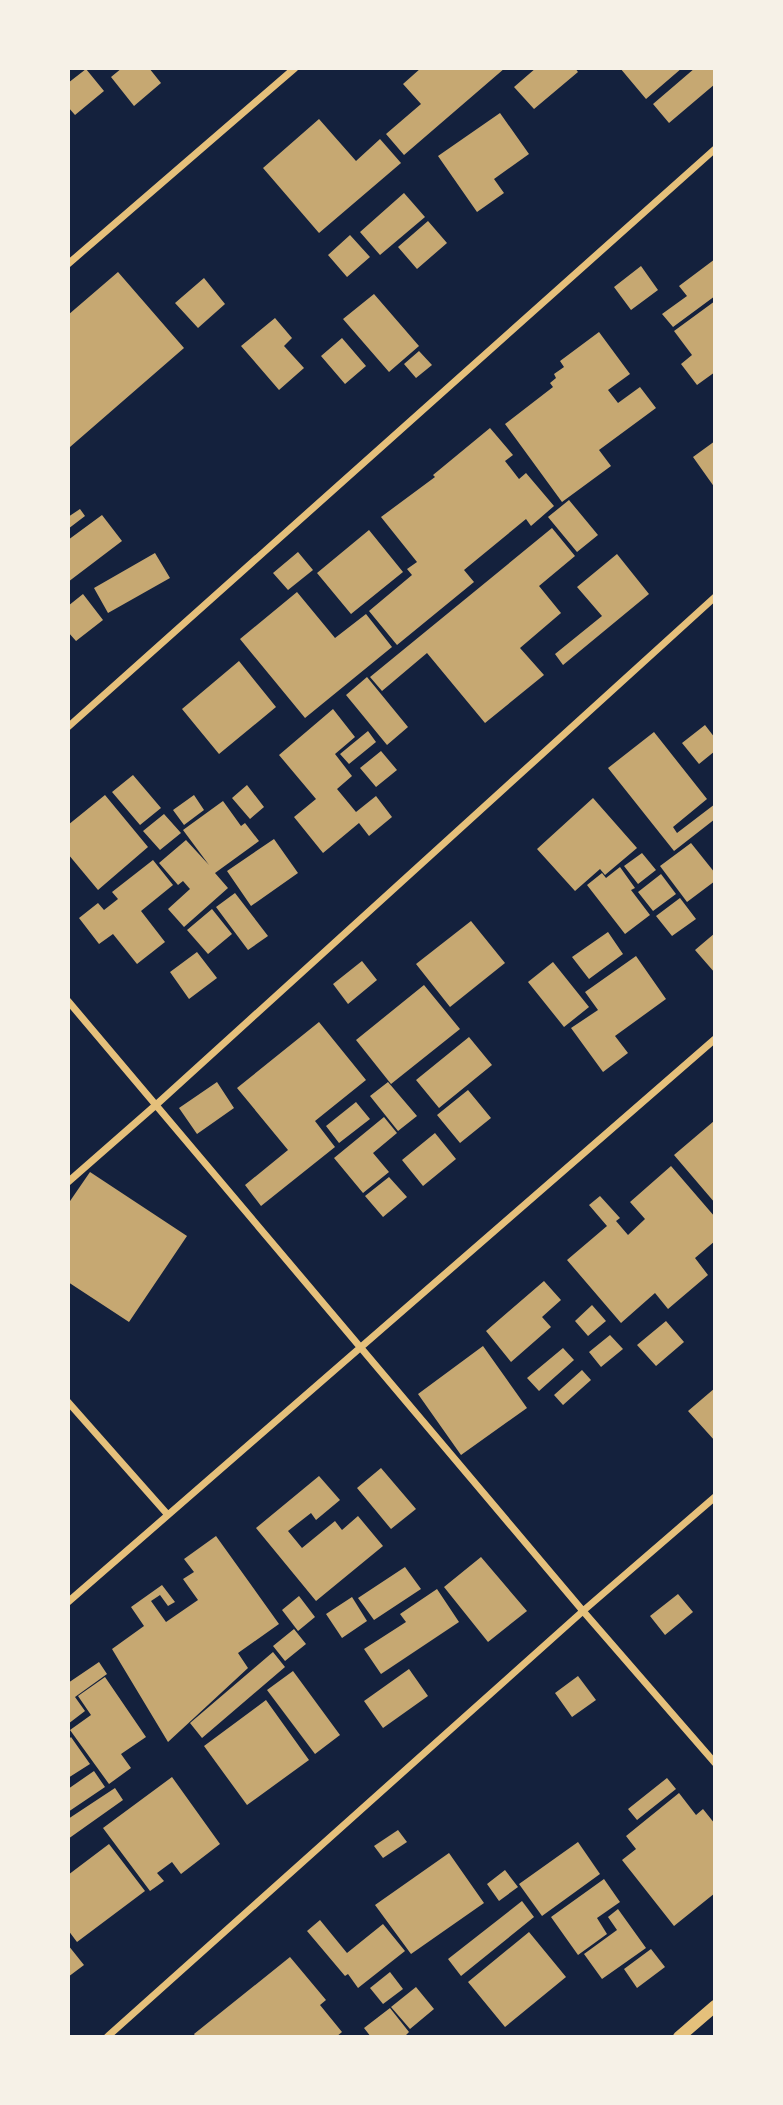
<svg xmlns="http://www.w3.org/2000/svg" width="783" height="2105" font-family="Poppins,sans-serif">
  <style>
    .building { fill: #c6a872 }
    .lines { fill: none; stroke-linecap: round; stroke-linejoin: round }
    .minor { stroke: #e5c07b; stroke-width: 7 }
    .tertiary { stroke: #e5c07b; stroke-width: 12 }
  </style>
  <rect width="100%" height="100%" fill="#14213d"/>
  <path class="building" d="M122 68H149L161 83 134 106 111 77Z
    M421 68H505L404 155 386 134 421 104 403 84Z
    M536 68H575L578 72 534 109 514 87Z
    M620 68H682L646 99Z
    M695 68H715V84L669 123 653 104Z
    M86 69 104 91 75 115 68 107V83Z
    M500 113 529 154 494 179 504 193 477 212 438 156Z
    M319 119 356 161 380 139 401 163 319 233 263 168Z
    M404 193 425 217 380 255 360 232Z
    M428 221 447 243 417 269 398 247Z
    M350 235 370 257 347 277 328 255Z
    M715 259V296L673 327 662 314 687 296 679 286Z
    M641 266 658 290 631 310 614 287Z
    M118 272 184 348 70 447 68 444V315Z
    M204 278 225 304 198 328 175 303Z
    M374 294 419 346 389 372 343 319Z
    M715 301V372L697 385 681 364 692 355 674 331Z
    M275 318 292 338 284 346 304 368 279 390 241 346Z
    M599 332 630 374 608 390 618 403 640 387 656 408 599 450 611 466 562 502 505 424 553 387 550 383 556 378 554 374 564 367 560 361Z
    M342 338 366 366 345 384 321 356Z
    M419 351 432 365 416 378 404 364Z
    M490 428 513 455 505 461 519 479 526 473 554 506 531 526 526 519 464 570 474 582 397 645 369 611 412 575 407 569 417 562 381 517 435 477 433 475Z
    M715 441V488L693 457Z
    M569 500 598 535 577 552 548 517Z
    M80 509 85 516 68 529V517Z
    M102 515 122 541 68 582V540Z
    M552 528 575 556 539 586 561 613 520 648 544 675 485 723 427 653 382 691 370 677Z
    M369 530 403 572 351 614 317 573Z
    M298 552 313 570 288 590 273 573Z
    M155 553 170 578 108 613 94 588Z
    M617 554 649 594 563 665 555 654 602 616 577 587Z
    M297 592 335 638 366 614 392 647 305 718 240 639Z
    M83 594 103 620 76 641 68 632V606Z
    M239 661 276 707 219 754 182 709Z
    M367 677 408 727 387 745 346 695Z
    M333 709 355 737 335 754 352 776 337 789 356 812 376 796 392 817 369 836 359 823 323 853 294 817 316 799 279 755Z
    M705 725 715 738V751L699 764 682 743Z
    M368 731 376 742 349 764 340 754Z
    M654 732 707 799 673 827 677 833 715 804V819L674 851 608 768Z
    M381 751 397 770 376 787 360 768Z
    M133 775 161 808 140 825 112 792Z
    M247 785 264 807 250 819 232 798Z
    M105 795 148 847 98 890 68 854V825Z
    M194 795 204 810 184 825 173 810Z
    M593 798 637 848 605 875 600 869 575 891 537 849Z
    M223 801 241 826 245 823 259 841 215 873 228 888 184 927 168 909 190 889 183 881 178 885 159 863 186 840 209 865 183 830Z
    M164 814 181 833 160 850 143 831Z
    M274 839 298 873 251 906 227 871Z
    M691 843 715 873V881L687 902 660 866Z
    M642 853 656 870 638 884 624 866Z
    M153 860 173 885 141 911 165 942 137 964 113 934 99 944 79 918 98 903 104 910 118 899 112 892Z
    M620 867 635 888 631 890 650 915 625 934 587 885 602 873 606 878Z
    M661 874 676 894 653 911 638 892Z
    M235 893 268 936 248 950 216 907Z
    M680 898 696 919 672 936 656 916Z
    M212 909 232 934 208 954 187 930Z
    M471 921 505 963 450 1007 416 964Z
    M608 932 623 954 589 979 572 957Z
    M715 933V973L695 950Z
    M197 952 217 978 189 999 170 972Z
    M636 956 666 999 615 1036 628 1053 603 1072 571 1028 598 1010 585 992Z
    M362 961 377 980 348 1004 333 984Z
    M553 962 589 1007 564 1027 528 982Z
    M424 985 460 1029 391 1084 356 1040Z
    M319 1022 366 1080 315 1121 335 1147 261 1206 245 1185 288 1150 237 1088Z
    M469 1037 492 1065 439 1108 416 1080Z
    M217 1082 234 1108 197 1134 179 1108Z
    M388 1082 417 1116 398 1131 370 1096Z
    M468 1090 491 1118 460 1143 437 1115Z
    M356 1102 370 1119 339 1143 326 1126Z
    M384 1117 397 1133 373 1153 389 1172 363 1193 334 1158Z
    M714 1121 715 1122V1203L674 1155Z
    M435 1133 456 1159 423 1186 402 1160Z
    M671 1166 715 1217V1241L695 1258 708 1275 668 1309 655 1293 621 1323 567 1260 607 1226 589 1205 600 1196 620 1218 616 1221 628 1235 645 1219 630 1202Z
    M90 1172 187 1236 129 1322 68 1282V1204Z
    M389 1177 407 1197 383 1217 365 1196Z
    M544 1281 561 1300 542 1317 551 1327 511 1362 486 1331Z
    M592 1305 606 1321 588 1336 575 1321Z
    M666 1321 684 1342 656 1366 637 1345Z
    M610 1335 623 1349 601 1367 589 1352Z
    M483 1346 527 1408 461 1455 418 1394Z
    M563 1348 574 1360 539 1391 527 1378Z
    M582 1370 591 1380 563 1405 554 1395Z
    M715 1388V1441L688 1411Z
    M381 1468 416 1509 391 1529 357 1488Z
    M319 1476 340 1500 316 1520 311 1513 288 1531 302 1548 335 1521 342 1530 358 1516 383 1546 316 1601 256 1528Z
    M216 1536 279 1624 238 1653 248 1668 168 1742 112 1649 144 1626 131 1607 162 1585 175 1602 168 1606 160 1595 151 1601 166 1622 198 1600 183 1579 194 1572 184 1559Z
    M481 1557 527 1611 488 1642 444 1587Z
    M405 1567 421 1589 374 1620 358 1598Z
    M437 1589 459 1622 381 1674 364 1649 406 1622 400 1614Z
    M678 1594 693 1612 665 1635 650 1616Z
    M299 1596 315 1617 298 1631 282 1610Z
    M352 1597 367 1621 342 1638 326 1614Z
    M294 1629 306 1644 285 1661 273 1646Z
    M273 1652 285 1667 202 1738 190 1723Z
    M99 1662 107 1674 75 1697 85 1711 68 1724V1683Z
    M409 1669 428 1696 383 1728 364 1701Z
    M293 1671 340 1735 315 1754 267 1690Z
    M578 1676 596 1700 572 1717 555 1693Z
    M105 1677 146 1737 121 1754 131 1768 109 1784 70 1730 91 1715 78 1696Z
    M266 1700 309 1760 247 1805 204 1746Z
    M71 1737 90 1764 68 1778V1740Z
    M94 1771 105 1787 68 1812V1789Z
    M172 1777 220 1844 181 1874 172 1862 157 1873 164 1881 150 1891 103 1828Z
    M667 1778 676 1789 637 1820 628 1809Z
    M115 1788 123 1800 68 1839V1819Z
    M679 1793 696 1815 703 1809 715 1824V1893L674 1926 622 1860 636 1849 626 1836Z
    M398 1830 407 1842 383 1858 374 1846Z
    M578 1842 600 1874 542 1916 519 1884Z
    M109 1844 145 1891 77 1942 68 1930V1875Z
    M449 1853 484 1903 411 1954 375 1905Z
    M505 1870 518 1887 499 1901 487 1884Z
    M604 1879 620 1902 597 1918 607 1934 578 1955 551 1917Z
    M522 1901 534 1917 461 1976 448 1959Z
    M618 1909 646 1948 602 1979 584 1954 617 1930 608 1917Z
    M320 1920 347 1953 383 1924 405 1951 358 1988 348 1974 345 1976 307 1931Z
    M529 1932 566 1977 505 2027 468 1982Z
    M68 1945 84 1965 68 1977Z
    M651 1949 665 1967 637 1988 624 1969Z
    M290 1957 326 2000 320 2005 342 2032 336 2037H196L194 2034Z
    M390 1972 403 1989 383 2004 370 1988Z
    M416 1987 434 2009 410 2029 391 2007Z
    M390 2008 409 2032 404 2037H371L364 2028Z"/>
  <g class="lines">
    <path class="minor" d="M68 264 295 68
      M68 727 715 149
      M68 1001 583 1611 715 1763
      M68 1182 157 1104 715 597
      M68 1402 168 1515
      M68 1602 715 1039
      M107 2037 583 1611 715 1497"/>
    <path class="tertiary" d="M679 2037 715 2006"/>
  </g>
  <rect width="783" height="2105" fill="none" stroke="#f6f1e7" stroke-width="140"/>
</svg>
